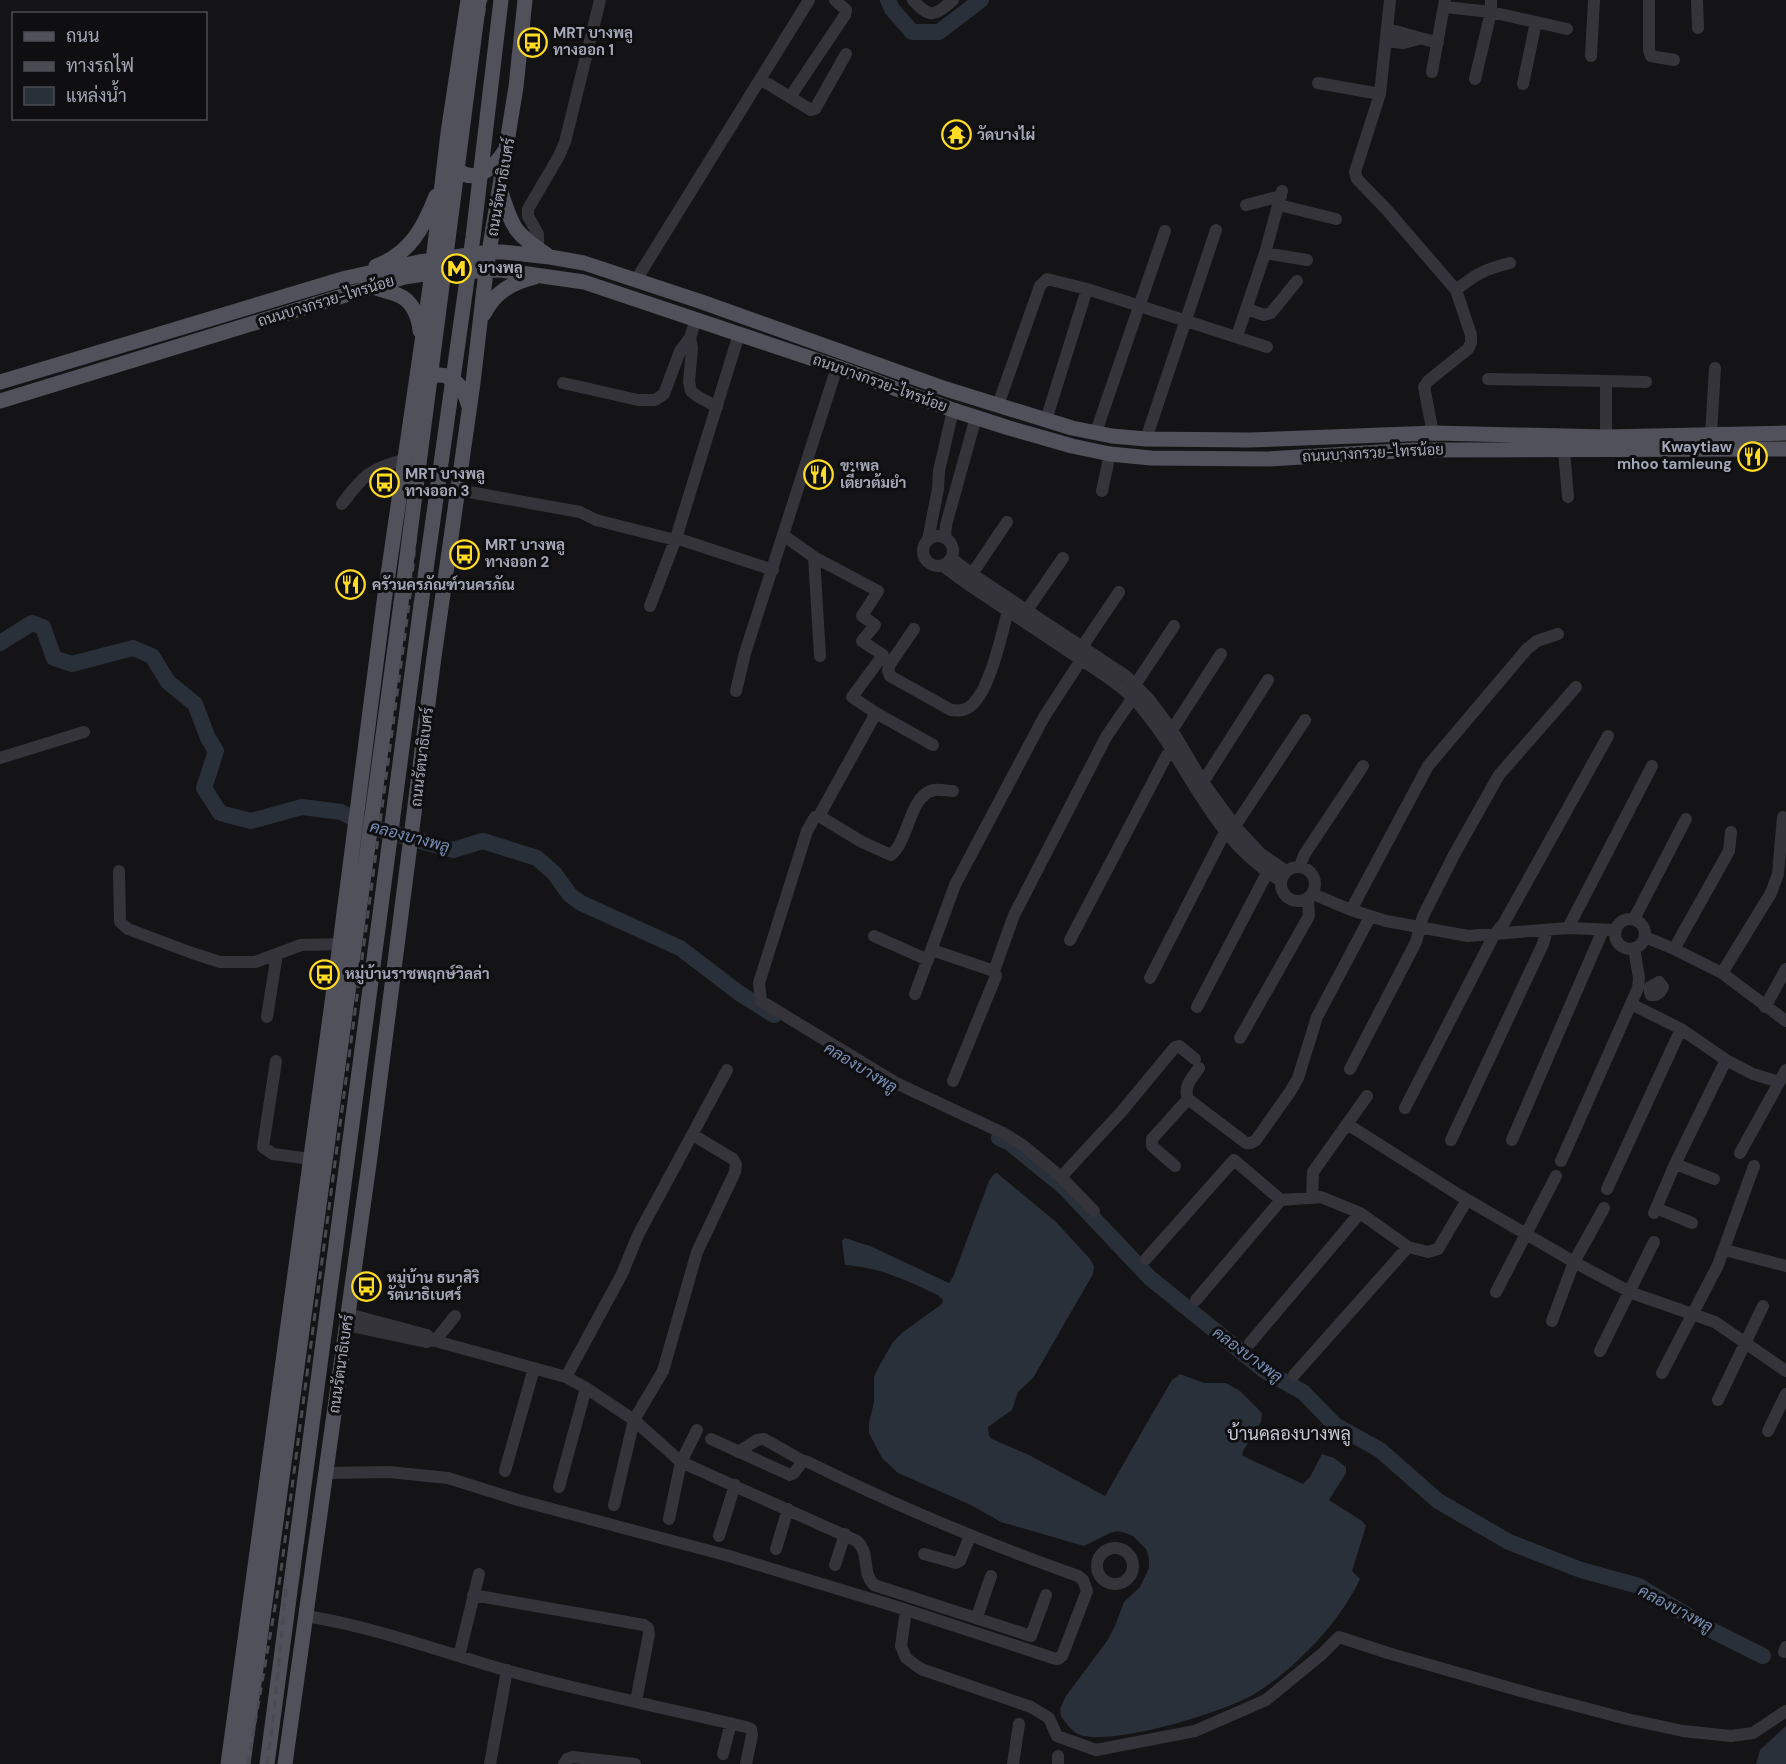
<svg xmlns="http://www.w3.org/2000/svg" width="1786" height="1764" font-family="'DM Sans',Sarabun,sans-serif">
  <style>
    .water { fill: #29303a }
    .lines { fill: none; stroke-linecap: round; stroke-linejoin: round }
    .river { stroke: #29303a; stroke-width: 16 }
    .minor { stroke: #35343b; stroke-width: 12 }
    .major { stroke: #50515a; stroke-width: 15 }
    .rail { stroke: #494a52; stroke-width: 3; stroke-dasharray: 8 6; stroke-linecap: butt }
    .major-bridge { stroke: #50515a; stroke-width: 15 }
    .labels { text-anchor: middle; stroke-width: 6; stroke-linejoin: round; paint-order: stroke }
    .poi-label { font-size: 15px; font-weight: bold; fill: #a4a7b7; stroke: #0f0f11; text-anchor: start }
    .street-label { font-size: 15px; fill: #a4a7b7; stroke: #0f0f11 }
    .water-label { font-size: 16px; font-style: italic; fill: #788eb5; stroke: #0f0f11 }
    .quarter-label { font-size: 18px; fill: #c6c7d3; stroke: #0f0f11 }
  </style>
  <rect width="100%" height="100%" fill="#141416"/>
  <path class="water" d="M997 1173 1056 1222 1090 1259 1094 1266 1093 1274 1033 1378 1018 1392 1012 1410 988 1427 989 1436 992 1439 1029 1455 1105 1496 1155 1409 1172 1380 1180 1374 1204 1383H1226L1240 1391 1262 1413 1261 1422 1243 1451 1242 1455 1243 1456 1303 1484 1310 1477 1322 1454 1334 1458 1346 1467V1473L1329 1500 1362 1521 1366 1526 1352 1571 1360 1579C1340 1622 1296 1668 1256 1693 1226 1712 1113 1746 1080 1735 1072 1732 1066 1723 1061 1716L1060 1709 1066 1696 1107 1641 1115 1626 1124 1602 1140 1587 1149 1568V1558L1146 1549 1133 1536 1125 1533 1118 1531 1110 1533 1084 1546 1001 1522 971 1505 898 1473 882 1458 869 1433V1423L874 1402V1377L878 1368 893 1342 903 1332 942 1304 943 1300 938 1295C907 1281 880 1267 845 1265L842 1241 845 1238 870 1246 949 1283 953 1277 989 1181 994 1174Z
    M1786 1726V1764H1756L1760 1750Z"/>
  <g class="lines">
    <path class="river" d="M888 0 892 9 912 32H939L981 0
      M0 643 32 623 43 627 54 658 72 664 133 648 152 656 168 682 195 704 208 738 216 751 204 788 220 813 251 821 302 807 341 812 370 827 453 850 483 841 537 858 554 873 570 895 581 903 680 948 739 993 774 1015
      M999 1138 1010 1143 1064 1187 1150 1278 1265 1371 1303 1392 1335 1425 1380 1450 1438 1501 1509 1542 1581 1570 1639 1586 1715 1632 1763 1656"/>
    <path class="minor" d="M913 0C930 19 935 16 953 0
      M1390 0 1380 94 1355 172 1357 179 1387 210 1456 290 1471 335V343L1468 349 1428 381 1424 387 1432 428 1435 433
      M1649 0V50L1651 56 1674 60
      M1697 0 1698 28
      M1445 7 1491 12 1567 29
      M1388 30C1406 32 1420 40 1438 42
      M1386 41 1403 43 1419 39
      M1591 56 1594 0
      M1432 72 1445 0
      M760 79 811 110 815 109 846 54
      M1475 79 1491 12V0
      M1318 83 1380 94
      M1523 84 1536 22
      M790 97 845 15 846 10 835 0
      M1246 205 1281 196
      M1279 205 1336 219
      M538 249V234L528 216V209L559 156 565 142 600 0
      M1265 253 1307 260
      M636 280 809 0
      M1456 290C1476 274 1485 269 1510 263
      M1247 309 1264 315 1271 313 1297 281
      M696 319 690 338 692 348 689 382 691 391 697 396 717 407
      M1237 336 1265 253 1282 191
      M1488 379 1606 381V437
      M1606 381 1646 382
      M563 383 638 400H655L664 394 680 351 690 338
      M998 405 1040 286 1047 279 1087 289 1267 347
      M1046 420 1087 289
      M1096 432 1165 231
      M1711 434 1715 368
      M1146 439 1216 230
      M1564 450 1568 497
      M458 490 580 512 596 520 675 540
      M1102 491 1110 454
      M342 504C362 477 370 468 403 460
      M783 535 814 557 820 656
      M923 551a15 15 0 1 1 30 0a15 15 0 1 1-30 0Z
      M945 537 946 525 976 417
      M676 538 773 570
      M928 540 938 489 939 471 953 410
      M814 557 878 591 862 616 875 625 862 641 883 655 852 697 876 713 819 816
      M951 558 972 574 1126 676 1149 699 1172 730 1203 782 1235 826 1261 854 1286 871
      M943 566 966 583C1000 606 1034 628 1068 651 1093 668 1120 683 1140 706 1191 766 1209 837 1281 881
      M972 574 1007 522
      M650 606 676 538 739 334
      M1027 610 1063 558
      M914 629 890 664 888 670 890 676 951 710C959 711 966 711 973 704 991 686 1001 636 1008 611
      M1082 647 1119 592
      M1135 685 1174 626
      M736 691 745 653 837 367
      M876 713 933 745
      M1172 730 1221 654
      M0 758 84 732
      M1203 782 1268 680
      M953 791C947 791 940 789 934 790 909 795 909 841 891 855L862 842 819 816 815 817 807 831 759 983 761 1001 896 1083 1005 1134 1024 1146 1061 1177 1094 1211
      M1235 826 1305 720
      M1300 866 1304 855 1363 766
      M1281 884a17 17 0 1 1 34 0a17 17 0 1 1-34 0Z
      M119 871 120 922 128 929 192 953 220 962H255L301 945 340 944
      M1313 894 1351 910 1386 921 1468 936 1568 928 1616 930
      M1351 910 1428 766 1527 649 1537 641 1558 634
      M1634 919 1686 819
      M1615 934a15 15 0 1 1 30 0a15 15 0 1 1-30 0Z
      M1568 928 1652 766
      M874 936 928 960
      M1645 937 1674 949 1722 973 1786 1021
      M1070 940 1167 755 1177 747
      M1674 949 1729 851 1731 832
      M932 950 994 971 996 976 953 1081
      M994 971 1014 915 1106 737 1132 699
      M1722 973 1771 893 1778 874 1783 817
      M1150 978 1225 832
      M1659 982 1663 987C1660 993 1658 995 1651 995L1650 992V987Z
      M915 994 955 885 1044 717 1081 660
      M1631 1004 1681 1029 1726 1060 1753 1074 1779 1082
      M1197 1007 1267 873
      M1765 1007 1786 969
      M267 1017 277 954
      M1240 1038 1309 916 1308 899
      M276 1061 263 1147 273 1154 311 1159
      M1199 1068C1192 1078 1183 1086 1188 1099L1246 1143H1251L1256 1140 1290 1092 1298 1078 1317 1017 1370 917
      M1350 1069 1416 942 1423 916 1455 853 1499 775 1576 687
      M1405 1108 1494 935 1504 923 1608 736
      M1347 1124 1459 1195 1574 1262 1632 1293 1715 1322 1786 1371
      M1451 1140 1543 944 1547 930
      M1512 1140 1603 930
      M1740 1153 1786 1070
      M1561 1161 1638 988 1639 978 1634 948
      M1675 1164 1714 1179
      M1175 1166 1152 1146V1139L1188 1099
      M1061 1177 1122 1111 1175 1047 1179 1046 1195 1059
      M1607 1189 1681 1029
      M1312 1198 1313 1172 1367 1096
      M1656 1208 1692 1223
      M1654 1213 1675 1164 1726 1060
      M1725 1250 1786 1266
      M1146 1259 1234 1160 1281 1200 1321 1197 1360 1213 1408 1247 1428 1252 1438 1249 1467 1200
      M1496 1292 1556 1176
      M1196 1300 1281 1200
      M1552 1321 1574 1262 1604 1208
      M346 1325 426 1342 432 1340 427 1335 348 1314
      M432 1340 566 1377 586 1388 634 1420 681 1462 857 1541C871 1555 861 1572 874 1585L1031 1636 1046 1595
      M435 1341 455 1316
      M1250 1343 1360 1213
      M1600 1351 1654 1242
      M1662 1373 1718 1265 1754 1166
      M1294 1375 1408 1247
      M566 1377 622 1274 638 1235 727 1070
      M1718 1400 1763 1306
      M1768 1431 1786 1394
      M738 1452 757 1440 764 1439 803 1461
      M505 1471 534 1368
      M327 1473 389 1472 448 1478 518 1500 729 1556 891 1605 1053 1658 1058 1659 1062 1656 1087 1591 1083 1580 1078 1576C985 1543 896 1506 808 1462L803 1461 794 1473 790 1475 711 1439
      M559 1487 586 1388
      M614 1505 634 1420 663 1371 697 1252 735 1172 736 1164 733 1159 693 1135
      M669 1519 681 1462 697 1430
      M719 1536 735 1485
      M1097 1566a18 18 0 1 1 36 0a18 18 0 1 1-36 0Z
      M776 1549 788 1509
      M924 1554 956 1563 960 1561 970 1536
      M835 1565 845 1534
      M473 1595 644 1625 648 1628 649 1634 636 1701
      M906 1610 901 1646 906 1658 921 1669 1031 1707 1049 1718 1057 1736 1096 1750 1195 1731 1266 1700 1322 1654 1339 1637 1388 1653 1535 1695 1627 1719 1683 1731 1731 1736 1753 1733 1786 1711
      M306 1616C374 1627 439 1651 505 1670 584 1692 666 1708 746 1727L751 1729 752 1735 746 1764
      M977 1617 991 1576
      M1784 1652 1786 1647
      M459 1656 479 1574
      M723 1754 731 1723
      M490 1764 507 1670
      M564 1764 567 1759 573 1757 635 1764
      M1013 1764 1019 1724
      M1058 1764V1756"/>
    <path class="major" d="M450 162C470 189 492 171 506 149
      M501 192C513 230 515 233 547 255
      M376 266C410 254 424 227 436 196
      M370 286C379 290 389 291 398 295 412 300 419 317 420 331
      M484 314C495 292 511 283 535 277
      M0 382 346 278 419 262 490 252H503L550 257 584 263 702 302 946 389 1072 428 1112 436 1146 439 1249 440 1435 433 1606 437 1786 433
      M421 385C440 363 463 381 468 404
      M0 401 404 277 431 273 500 270 584 282 837 367 953 410 1009 428 1072 446 1110 454 1151 458 1268 459 1414 450 1786 449
      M228 1764 340 944 384 602 430 287 448 133 468 0
      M243 1764 401 603
      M267 1764 421 605
      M285 1764 370 1157 434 657 473 383 486 271 516 87 525 0"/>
    <path class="rail" d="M419 580 439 464 493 57 498 0
      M248 1764 280 1578 411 589 422 462 476 55 486 0
      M267 1764 274 1713 286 1588"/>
    <path class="major-bridge" d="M401 603 479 0
      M421 605 473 237 501 0"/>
  </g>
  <defs>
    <symbol id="bus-ring" viewBox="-11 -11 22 22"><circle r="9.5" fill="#0f0f11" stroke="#ffdb23" stroke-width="1.5"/><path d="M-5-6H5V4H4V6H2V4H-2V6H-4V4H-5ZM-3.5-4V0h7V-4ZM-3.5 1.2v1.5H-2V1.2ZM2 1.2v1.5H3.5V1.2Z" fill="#ffdb23"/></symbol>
    <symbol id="temple-ring" viewBox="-11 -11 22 22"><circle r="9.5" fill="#0f0f11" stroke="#ffdb23" stroke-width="1.5"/><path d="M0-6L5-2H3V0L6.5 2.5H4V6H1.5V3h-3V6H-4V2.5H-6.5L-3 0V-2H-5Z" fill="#ffdb23"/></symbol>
    <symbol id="metro-ring" viewBox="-11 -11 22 22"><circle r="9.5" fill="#0f0f11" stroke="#ffdb23" stroke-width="1.5"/><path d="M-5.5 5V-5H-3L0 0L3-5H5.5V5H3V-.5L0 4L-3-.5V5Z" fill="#ffdb23"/></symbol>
    <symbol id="restaurant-ring" viewBox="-11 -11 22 22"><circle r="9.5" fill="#0f0f11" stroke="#ffdb23" stroke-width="1.5"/><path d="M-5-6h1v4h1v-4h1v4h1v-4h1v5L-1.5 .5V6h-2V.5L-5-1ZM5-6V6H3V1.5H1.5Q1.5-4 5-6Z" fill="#ffdb23"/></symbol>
  </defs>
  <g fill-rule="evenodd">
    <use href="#bus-ring" x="516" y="26" width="33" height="33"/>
    <use href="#temple-ring" x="940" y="118" width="33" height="33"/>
    <use href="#metro-ring" x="440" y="252" width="33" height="33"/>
    <use href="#restaurant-ring" x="1736" y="440" width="33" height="33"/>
    <use href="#restaurant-ring" x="802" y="458" width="33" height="33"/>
    <use href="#bus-ring" x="368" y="466" width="33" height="33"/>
    <use href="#bus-ring" x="448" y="538" width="33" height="33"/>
    <use href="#restaurant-ring" x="334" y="568" width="33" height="33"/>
    <use href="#bus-ring" x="308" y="958" width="33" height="33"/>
    <use href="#bus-ring" x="350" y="1270" width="33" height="33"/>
  </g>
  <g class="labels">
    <g class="poi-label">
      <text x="553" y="38">MRT บางพลู<tspan x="553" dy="17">ทางออก 1</tspan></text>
      <text x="977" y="140">วัดบางไผ่</text>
      <text x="478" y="273">บางพลู</text>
      <text x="1732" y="452" text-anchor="end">Kwaytiaw<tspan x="1732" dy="17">mhoo tamleung</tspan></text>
      <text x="840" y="471">ขุนพล<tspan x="840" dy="17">เตี๋ยวต้มยำ</tspan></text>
      <text x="405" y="479">MRT บางพลู<tspan x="405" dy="17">ทางออก 3</tspan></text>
      <text x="485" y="550">MRT บางพลู<tspan x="485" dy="17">ทางออก 2</tspan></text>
      <text x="372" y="590">ครัวนครภัณฑ์วนครภัณ</text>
      <text x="345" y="979">หมู่บ้านราชพฤกษ์วิลล่า</text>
      <text x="387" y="1283">หมู่บ้าน ธนาสิริ<tspan x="387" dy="17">รัตนาธิเบศร์</tspan></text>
    </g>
    <g class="street-label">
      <text transform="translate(501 187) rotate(-80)" y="5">ถนนรัตนาธิเบศร์</text>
      <text transform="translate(326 301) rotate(-17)" y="5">ถนนบางกรวย-ไทรน้อย</text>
      <text transform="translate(880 383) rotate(20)" y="5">ถนนบางกรวย-ไทรน้อย</text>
      <text transform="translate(1373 453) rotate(-3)" y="5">ถนนบางกรวย-ไทรน้อย</text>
      <text transform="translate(422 757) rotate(-83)" y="5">ถนนรัตนาธิเบศร์</text>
      <text transform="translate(341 1364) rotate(-82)" y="5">ถนนรัตนาธิเบศร์</text>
    </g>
    <g class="water-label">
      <text transform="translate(410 836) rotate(15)" y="6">คลองบางพลู</text>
      <text transform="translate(861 1067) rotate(31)" y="6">คลองบางพลู</text>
      <text transform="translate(1248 1354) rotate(36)" y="6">คลองบางพลู</text>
      <text transform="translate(1676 1608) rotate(28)" y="6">คลองบางพลู</text>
    </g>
    <g class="quarter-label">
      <text x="1289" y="1440">บ้านคลองบางพลู</text>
    </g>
  </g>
  <rect x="12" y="12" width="195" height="108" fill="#0f0f11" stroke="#4b4c53" stroke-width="1.5"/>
  <rect x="24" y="32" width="30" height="9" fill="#50515a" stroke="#4b4c53" stroke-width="1.5"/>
  <text x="66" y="42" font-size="18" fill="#a4a7b7">ถนน</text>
  <rect x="24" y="62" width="30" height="9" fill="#494a52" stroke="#4b4c53" stroke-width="1.5"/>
  <text x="66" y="72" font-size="18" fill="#a4a7b7">ทางรถไฟ</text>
  <rect x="24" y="87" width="30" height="18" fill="#29303a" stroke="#4b4c53" stroke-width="1.5"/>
  <text x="66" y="102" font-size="18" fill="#a4a7b7">แหล่งน้ำ</text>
</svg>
